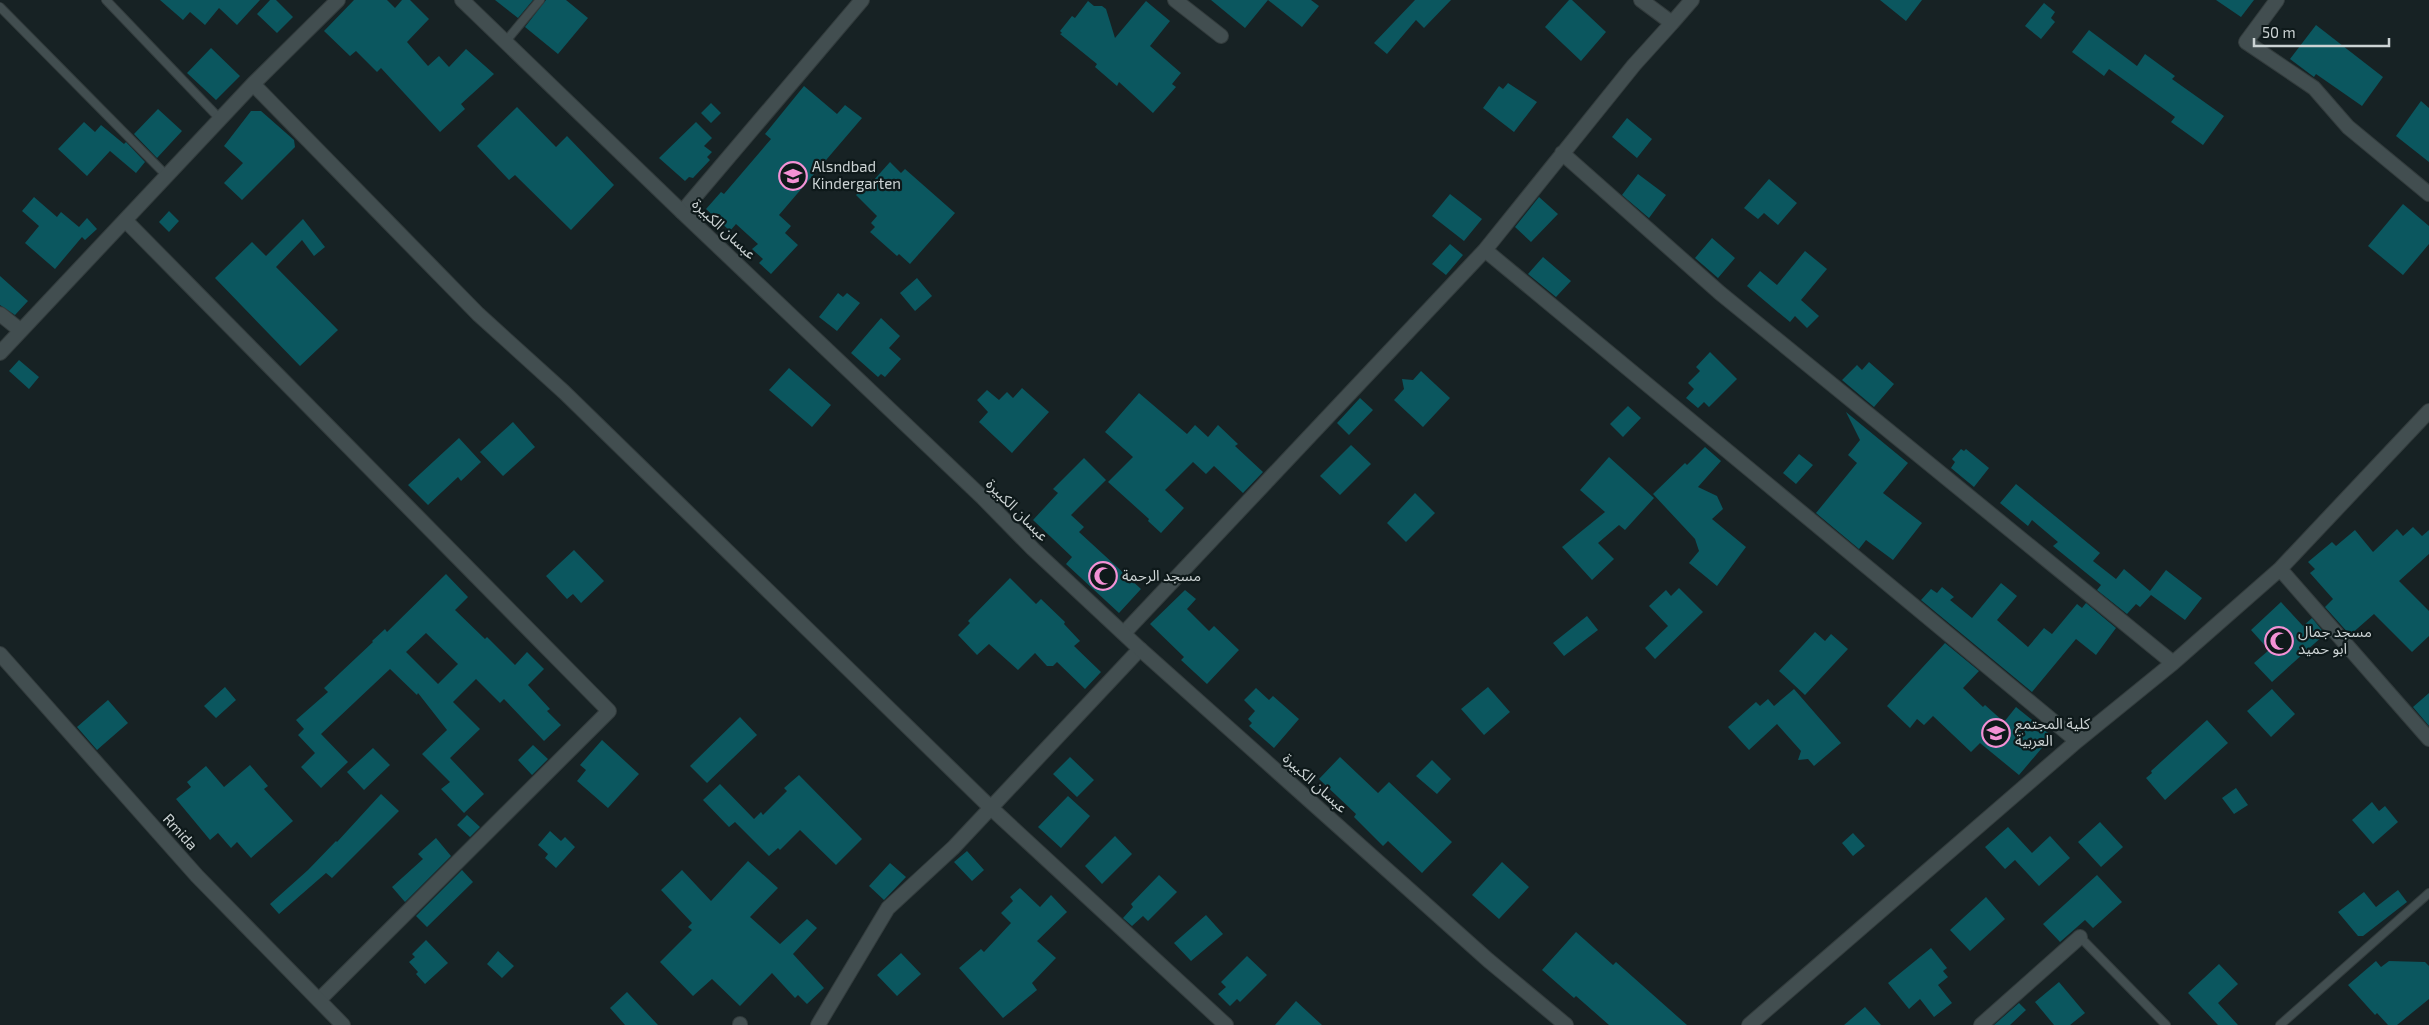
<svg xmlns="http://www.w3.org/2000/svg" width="2429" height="1025" font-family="'Exo 2','Noto Sans Arabic',sans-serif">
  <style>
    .building { fill: #0b575f; fill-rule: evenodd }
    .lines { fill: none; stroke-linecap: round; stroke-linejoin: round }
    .service-casing { stroke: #333c3d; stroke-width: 10 }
    .minor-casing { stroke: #333c3d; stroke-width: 16 }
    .tertiary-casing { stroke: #333c3d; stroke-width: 16 }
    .secondary-casing { stroke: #333c3d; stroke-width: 16 }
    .service { stroke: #424e50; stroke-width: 8 }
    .minor { stroke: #424e50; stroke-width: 14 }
    .tertiary { stroke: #424e50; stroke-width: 14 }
    .secondary { stroke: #424e50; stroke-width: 14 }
    .labels { text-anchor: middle; stroke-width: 4.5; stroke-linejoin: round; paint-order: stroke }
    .poi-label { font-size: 15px; fill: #ccd3d4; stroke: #0e191a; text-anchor: start }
    .street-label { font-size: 15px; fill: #ccd3d4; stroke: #0e191a }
  </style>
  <rect width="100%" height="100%" fill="#172224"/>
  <path class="building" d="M160 0H260L237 25 219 8 205 25 190 12 183 20Z
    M270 0H276L293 17 277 33 257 14Z
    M354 0H387L395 8 402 0H410L429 19 407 42 428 66 439 56 449 67 466 49 494 74 461 104 465 109 440 132 381 68 377 72 356 51 350 56 324 31Z
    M495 0H533L518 18Z
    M546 0H566L588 18 558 54 525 27Z
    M1211 0H1268L1245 28Z
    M1268 0H1311L1319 6 1302 27Z
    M1415 0H1451L1424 28 1416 20 1387 54 1374 43Z
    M1569 0H1572L1606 32 1581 61 1545 27Z
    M1880 0H1922L1906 21Z
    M2216 0H2254L2241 17Z
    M1088 1 1094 6H1102L1106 9 1115 38 1146 1 1170 21 1150 46 1181 73 1172 84 1176 87 1153 113 1119 82 1117 86 1095 67 1097 64 1060 34 1062 33 1060 31 1072 16 1075 18Z
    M2044 3 2055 12 2051 18 2055 22 2041 39 2025 26Z
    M2316 25 2383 77 2362 106 2316 74 2314 77 2290 59Z
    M2089 30 2137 66 2145 54 2175 76 2172 79 2224 116 2203 145 2171 122 2175 117 2109 69 2104 76 2072 52Z
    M211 48 240 76 216 100 187 73Z
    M1508 83 1537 102 1514 132 1483 108 1499 86 1503 89Z
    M804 86 837 114 845 105 862 118 779 215 791 226 785 233 798 245 771 274 759 263 763 259 752 249 758 244 736 224 730 231 706 209 721 192 724 194 771 139 765 134Z
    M2421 101 2429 108V162L2396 136Z
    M711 103 721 113 711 123 701 113Z
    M517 107 556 147 567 136 614 185 571 230 515 175 509 180 477 146Z
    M158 109 182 131 157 158 134 134Z
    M251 111H261L294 140 295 147 242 200 224 183 243 163 224 146Z
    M1627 118 1652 139 1637 158 1612 137Z
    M84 122 95 132 101 125 124 144 126 142 145 162 136 173 110 151 87 176 58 149Z
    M696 122 712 138 704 146 712 152 707 157 710 160 693 178 689 177 685 181 659 158Z
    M890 162 901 173 905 169 955 213 910 264 899 254 897 256 870 232 875 227 871 223 877 216 856 195 871 179 873 181Z
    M1638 174 1666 195 1649 218 1622 195Z
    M1769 179 1797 203 1778 225 1764 213 1758 219 1744 208Z
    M1450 194 1482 219 1464 241 1432 216Z
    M34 197 57 217 61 212 79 227 87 218 97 229 85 240 82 237 55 269 25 243 39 226 22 211Z
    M1539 197 1558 214 1531 242 1515 227Z
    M2403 204 2429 226V244L2403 275 2368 246Z
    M169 211 179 221 169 232 159 222Z
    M303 219 325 247 314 256 302 240 276 267 338 330 300 366 215 278 252 242 266 256Z
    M1712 238 1735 258 1718 278 1695 258Z
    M1450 244 1463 255 1446 275 1432 264Z
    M1805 251 1827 269 1801 300 1819 316 1807 328 1795 316 1790 322 1747 286 1760 271 1777 285Z
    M1543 257 1571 281 1556 297 1528 274Z
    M0 276 28 301 15 315 0 305Z
    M917 278 932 296 915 311 900 293Z
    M838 293 843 297 847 293 860 303 837 331 819 317Z
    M881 318 900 336 889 348 901 359 885 377 881 374 878 377 851 353Z
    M1710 352 1737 379 1709 407 1704 402 1698 408 1686 398 1694 389 1688 383 1700 371 1696 367Z
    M19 360 39 377 29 389 9 371Z
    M1869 362 1894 384 1874 407 1842 380 1857 365 1862 370Z
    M789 368 831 405 812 427 769 390Z
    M1421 371 1450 398 1423 427 1394 400 1404 389 1402 379 1413 380Z
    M1022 388 1049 412 1012 453 979 422 988 412 977 400 987 390 999 400 1007 392 1013 398Z
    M1139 393 1187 434 1195 425 1208 437 1218 425 1238 444 1235 446 1263 472 1243 493 1214 466 1206 474 1193 462 1165 490 1184 508 1161 533 1148 521 1149 519 1108 482 1133 457 1105 432Z
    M1360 398 1373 410 1349 435 1337 423Z
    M1628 406 1641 418 1623 437 1610 424Z
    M1846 412 1908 463 1883 493 1922 523 1893 560 1866 540 1859 549 1816 513 1857 463 1848 455 1860 440Z
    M513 422 535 447 503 476 480 452Z
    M459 438 481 462 461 481 458 477 428 505 408 485Z
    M1351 445 1371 464 1340 495 1320 476Z
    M1705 447 1721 461 1698 487 1717 496 1723 509 1712 519 1746 547 1717 586 1689 563 1699 551 1695 539 1653 494 1685 463 1687 465Z
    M1961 449 1964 451 1966 449 1989 468 1974 487 1951 468 1955 462 1952 459Z
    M1799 454 1813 465 1796 484 1783 473Z
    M1609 457 1654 498 1625 530 1619 525 1598 543 1614 559 1592 580 1562 547 1605 512 1580 490Z
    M1084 458 1106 480 1071 515 1084 527 1079 532 1141 589 1119 613 1066 564 1072 557 1033 520 1058 493 1053 489Z
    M2016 484 2100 553 2093 561 2116 579 2124 569 2150 591 2166 570 2202 598 2185 620 2151 595 2140 607 2136 604 2127 614 2097 590 2101 585 2053 546 2058 542 2032 520 2028 526 2000 503Z
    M1415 493 1435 513 1406 542 1387 523Z
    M2413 527 2422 536 2429 530V554L2399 581 2429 611V636L2412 652 2374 614 2350 635 2325 607 2333 599 2310 573 2315 569 2308 562 2332 542 2336 546 2355 530 2373 552 2397 529 2403 536Z
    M574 550 604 581 581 603 573 594 567 599 546 576Z
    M446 574 468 597 455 610 485 639 487 637 515 665 527 652 544 669 528 685 550 709 547 711 561 725 544 741 504 699 500 703 476 679 453 702 480 729 450 758 484 794 464 813 441 789 450 782 422 754 447 730 418 693 417 695 390 669 321 734 348 762 321 788 301 767 315 753 298 735 304 729 296 720 328 692 324 688 373 642 372 641 385 629 387 632ZM426 633 458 664 438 684 406 652Z
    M1010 578 1036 604 1041 599 1065 622 1064 624 1080 641 1074 646 1101 672 1085 689 1057 662 1053 666H1047L1035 653 1018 670 989 644 977 655 958 635 970 623 968 621Z
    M2001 583 2017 596 1997 620 2028 647 2044 628 2052 634 2077 604 2082 608 2086 603 2116 628 2096 655 2076 639 2032 692 1921 600 1931 589 1937 593 1942 587 1954 597 1950 600 1972 618Z
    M1679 588 1703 612 1655 659 1645 648 1668 626 1649 606 1666 590 1671 596Z
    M1185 590 1196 599 1187 609 1209 631 1214 626 1239 650 1207 684 1181 660 1184 657 1150 624Z
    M2281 602 2303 626 2312 618 2325 634 2272 682 2254 663 2269 650 2251 630Z
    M1587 616 1598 630 1564 656 1553 643Z
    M1815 632 1825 641 1831 634 1848 649 1805 695 1779 671Z
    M1945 643 1979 671 1963 688 1983 707 1985 705 2004 722 2016 707 2052 736 2019 775 1980 743 1971 752 1933 716 1924 725 1917 719 1910 728 1887 706Z
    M225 687 236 700 216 718 204 706Z
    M1488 687 1510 712 1484 735 1461 709Z
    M1256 688 1269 700 1273 696 1299 719 1274 748 1249 726 1252 723 1248 719 1255 711 1244 700Z
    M1794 689 1841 743 1814 766 1808 759 1798 760 1801 751 1777 724 1749 750 1728 727 1756 702 1760 706 1768 699 1774 706Z
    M2272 689 2295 714 2271 737 2247 711Z
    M2429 693V726L2413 707Z
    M108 700 128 723 97 750 77 727Z
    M740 717 757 735 707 783 690 766Z
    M2207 720 2228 743 2165 800 2146 778 2152 773 2151 771Z
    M602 740 639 774 608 808 577 781 586 770 580 765Z
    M533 745 548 759 532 775 518 760Z
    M373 748 390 765 364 790 347 772Z
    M1070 757 1094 780 1077 797 1053 774Z
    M1340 757 1378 793 1389 782 1452 842 1422 873 1388 841 1383 846 1354 817 1356 814 1319 779Z
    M1432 760 1451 779 1437 794 1416 776Z
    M250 765 268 786 264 789 293 821 251 858 237 842 231 848 218 833 210 840 176 799 191 787 187 782 206 766 224 787Z
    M799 775 862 839 836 865 800 830 780 850 778 848 769 856 735 822 729 827 703 800 720 784 754 819 761 812 763 815 787 791 784 788Z
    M2236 788 2248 805 2234 814 2222 798Z
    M381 794 399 811 332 878 326 873 279 914 270 904 308 870 336 841 337 842Z
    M1068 796 1090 816 1061 848 1038 827Z
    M2372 802 2379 811 2385 806 2398 822 2373 844 2352 820Z
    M467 815 480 827 470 837 457 825Z
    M2100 822 2123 847 2101 867 2078 842Z
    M2008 827 2032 853 2050 836 2070 858 2039 886 2015 860 2005 869 1985 847Z
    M550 831 561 841 565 837 575 847 556 868 545 858 548 854 538 845Z
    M1853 833 1865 846 1853 856 1842 843Z
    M1115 836 1132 854 1102 884 1085 866Z
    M436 838 451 856 405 902 392 887 423 859 418 854Z
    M967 851 984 870 972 881 954 862Z
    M748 861 778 888 750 917 780 944 807 919 817 928 793 954 824 988 807 1004 798 995 795 998 772 973 740 1006 712 979 693 996 660 962 692 930 688 927 692 923 661 890 682 870 711 901Z
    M1502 862 1529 887 1499 919 1472 895Z
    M890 863 906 877 884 900 869 886Z
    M462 870 473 882 427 927 416 916Z
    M1159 875 1177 892 1148 921 1143 916 1132 926 1123 918 1133 907 1131 904Z
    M2097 875 2122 902 2093 928 2085 920 2060 942 2043 924Z
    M1020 888 1040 907 1051 895 1067 912 1037 941 1056 958 1032 983 1037 990 1003 1018 959 968 981 949 984 952 1011 923 1001 913 1013 901 1010 897Z
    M2398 890 2407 902 2363 936H2358L2338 912 2364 892 2376 907Z
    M1986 897 2005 919 1970 951 1950 930Z
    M1206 915 1223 934 1191 961 1174 943Z
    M1576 932 1613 965 1616 962 1687 1025H1609L1576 996 1574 998 1542 970Z
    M426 940 448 963 425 984 416 974 418 972 409 962 415 957 412 954Z
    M1931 948 1947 968 1943 971 1948 977 1938 985 1952 1003 1934 1017 1920 999 1909 1009 1888 983Z
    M498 951 514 966 502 978 487 964Z
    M901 953 921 974 897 996 877 975Z
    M1247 956 1267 975 1240 1002 1237 999 1230 1006 1218 994 1226 987 1221 982Z
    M2376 961 2381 967 2389 961 2425 962 2429 966V999L2397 1025H2388L2377 1013 2375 1015 2348 985Z
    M2219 964 2238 984 2218 1003 2238 1025H2218L2188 993Z
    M2059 982 2085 1013 2070 1025H2054L2035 1002Z
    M627 992 658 1025H625L610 1008Z
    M1296 1001 1322 1025H1275Z
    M2019 1003 2026 1010 2010 1025H1994Z
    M1865 1007 1881 1025H1844Z"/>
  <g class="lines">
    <defs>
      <path id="service" d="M106 0 220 119
        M0 7 167 176
        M506 41 540 0
        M2080 937 2166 1025
        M2280 1025 2429 893"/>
      <path id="minor" d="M1175 0 1221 36
        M1641 0 1672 23 1634 65 1485 250 2077 741
        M2277 0 2246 42 2314 88 2348 127 2429 194
        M1672 23 1692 0
        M253 84 478 314 564 392 990 807 1226 1025
        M1562 153 1720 293 2173 663
        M682 212 862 0
        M125 220 609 711 319 1000
        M0 314 20 330
        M0 353 253 84 338 0
        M2280 569 2429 739
        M1124 633 1485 250
        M740 1024V1025
        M818 1025 888 908 954 847 1140 649
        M1749 1025 2077 741 2173 663 2280 569 2429 411
        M1981 1025 2080 937"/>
      <path id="tertiary" d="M0 654 197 876 343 1025"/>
      <path id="secondary" d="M462 0 682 212 983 498 1033 549 1140 649 1488 960 1566 1025"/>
    </defs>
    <use href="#service" class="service-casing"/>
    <use href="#minor" class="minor-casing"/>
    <use href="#tertiary" class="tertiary-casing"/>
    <use href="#secondary" class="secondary-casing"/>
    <use href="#service" class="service"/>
    <use href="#minor" class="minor"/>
    <use href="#tertiary" class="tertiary"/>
    <use href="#secondary" class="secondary"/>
  </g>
  <defs>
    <symbol id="school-ring" viewBox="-11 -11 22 22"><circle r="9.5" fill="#0e191a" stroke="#f391d5" stroke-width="1.5"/><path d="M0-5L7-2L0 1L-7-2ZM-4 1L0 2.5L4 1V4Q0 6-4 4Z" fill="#f391d5"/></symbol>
    <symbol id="mosque-ring" viewBox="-11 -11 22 22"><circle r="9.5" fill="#0e191a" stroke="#f391d5" stroke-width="1.5"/><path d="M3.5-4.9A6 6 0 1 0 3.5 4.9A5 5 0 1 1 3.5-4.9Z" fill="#f391d5"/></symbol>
    <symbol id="university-ring" viewBox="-11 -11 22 22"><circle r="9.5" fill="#0e191a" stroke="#f391d5" stroke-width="1.5"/><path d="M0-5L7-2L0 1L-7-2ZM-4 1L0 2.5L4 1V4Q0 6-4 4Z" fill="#f391d5"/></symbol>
  </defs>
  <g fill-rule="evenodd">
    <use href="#school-ring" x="777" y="160" width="32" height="32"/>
    <use href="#mosque-ring" x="1087" y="560" width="32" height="32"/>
    <use href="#mosque-ring" x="2263" y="625" width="32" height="32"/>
    <use href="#university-ring" x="1980" y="717" width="32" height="32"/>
  </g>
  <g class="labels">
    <g class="poi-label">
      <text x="812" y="172">Alsndbad<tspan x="812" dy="17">Kindergarten</tspan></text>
      <text x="1122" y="581">مسجد الرحمة</text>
      <text x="2298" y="637">مسجد جمال<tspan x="2298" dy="17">ابو حميد</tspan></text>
      <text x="2015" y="729">كلية المجتمع<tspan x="2015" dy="17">العربية</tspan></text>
    </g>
    <g class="street-label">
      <text transform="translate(724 229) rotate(43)" y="5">عبسان الكبيرة</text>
      <text transform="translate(1017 510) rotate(45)" y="5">عبسان الكبيرة</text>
      <text transform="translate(1315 783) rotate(42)" y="5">عبسان الكبيرة</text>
      <text transform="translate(180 832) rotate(48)" y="5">Rmida</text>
    </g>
  </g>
  <path d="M2254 38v8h135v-8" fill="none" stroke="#ccd3d4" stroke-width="2.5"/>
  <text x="2262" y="38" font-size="15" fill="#ccd3d4" stroke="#0e191a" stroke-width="4" paint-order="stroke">50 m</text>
</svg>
